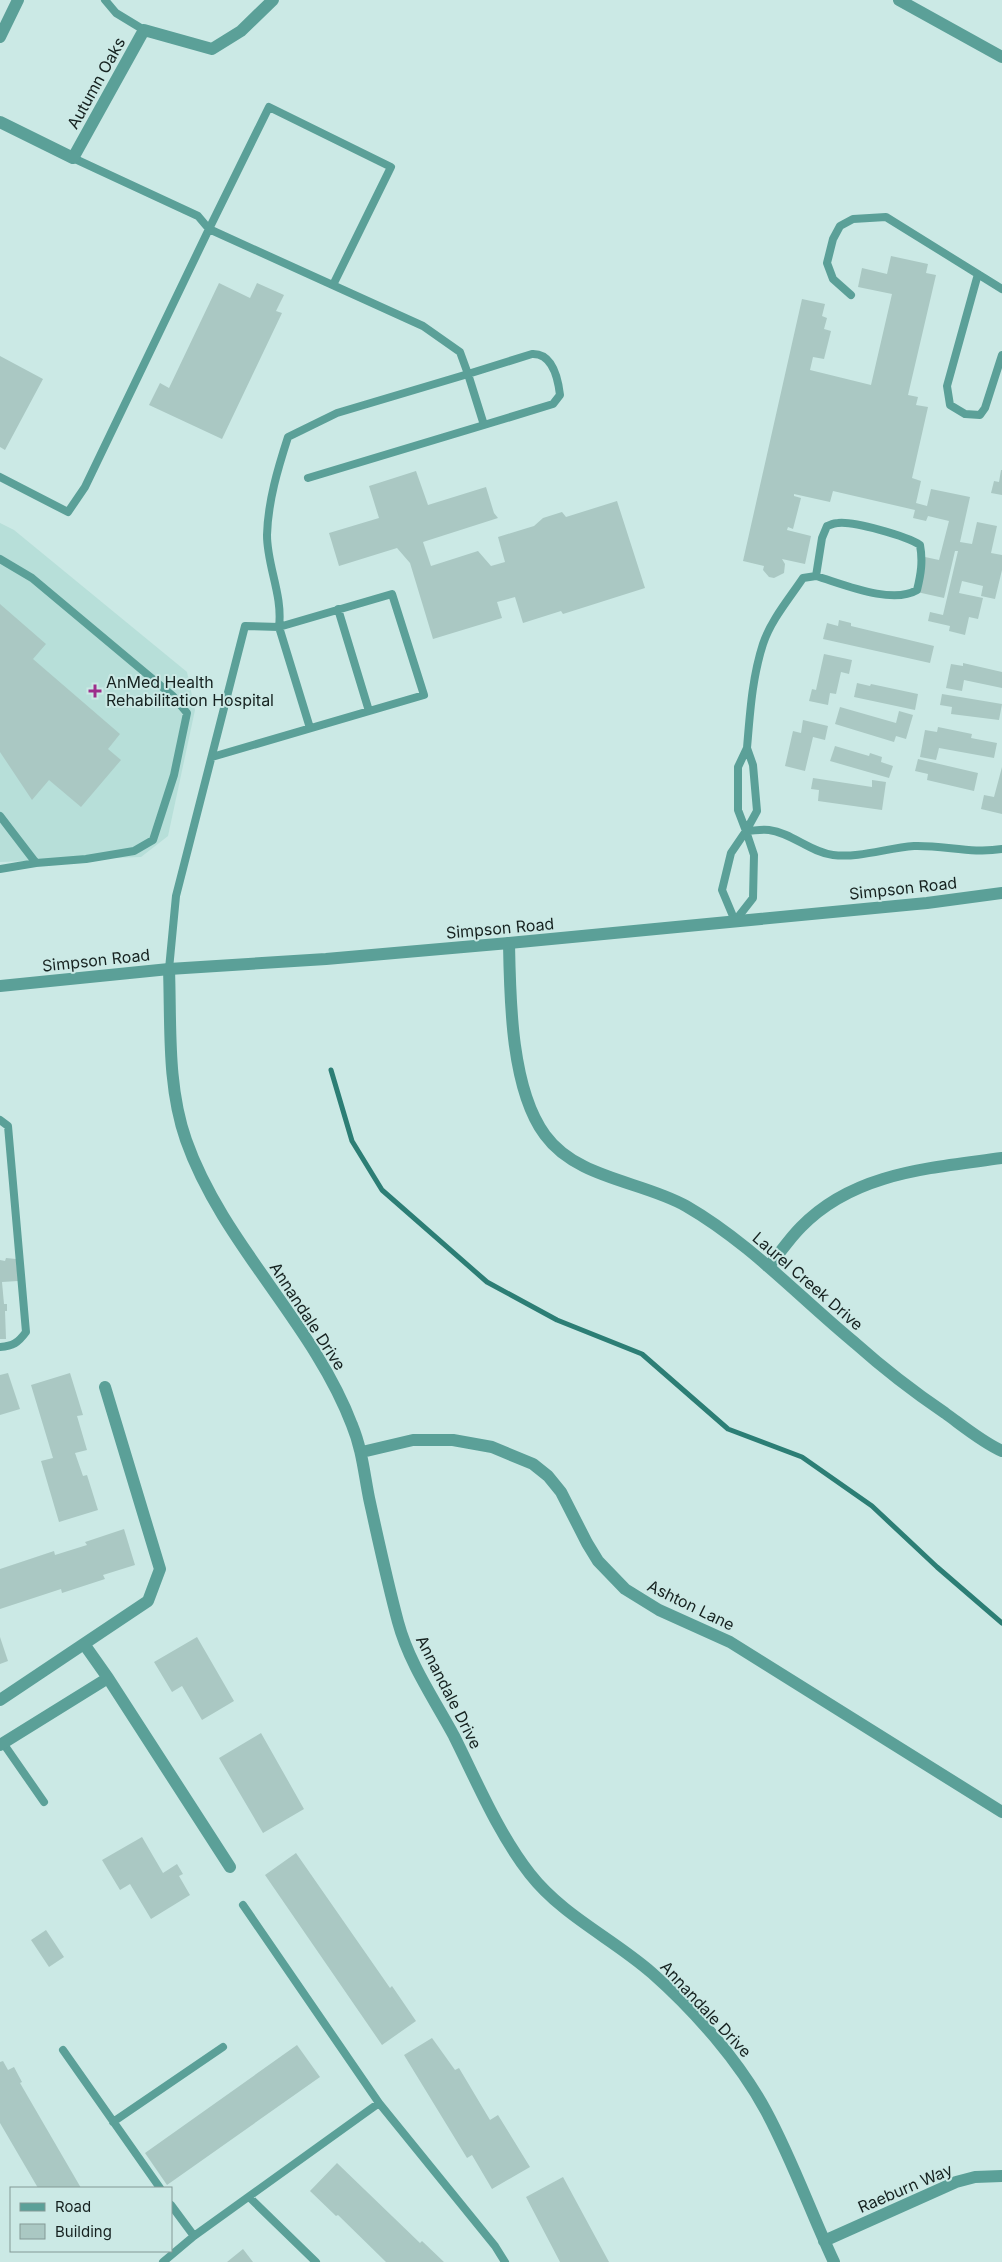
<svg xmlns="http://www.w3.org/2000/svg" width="1002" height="2262" font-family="Inter,sans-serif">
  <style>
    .built { fill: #b7dfd9 }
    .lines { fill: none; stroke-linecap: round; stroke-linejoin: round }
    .stream { stroke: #2c7e75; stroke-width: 5 }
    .building { fill: #aac8c3 }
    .service { stroke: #5ba098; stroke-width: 8 }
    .minor { stroke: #5ba098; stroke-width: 12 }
    .tertiary { stroke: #5ba098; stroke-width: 12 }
    .poi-dot { fill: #9d2d8b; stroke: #cbe9e5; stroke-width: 2 }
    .labels { text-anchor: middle; stroke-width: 4; stroke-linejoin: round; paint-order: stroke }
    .street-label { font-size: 16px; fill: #162220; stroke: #cbe9e5 }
    .poi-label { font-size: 16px; fill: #162220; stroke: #cbe9e5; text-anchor: start }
  </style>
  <rect width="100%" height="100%" fill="#cbe9e5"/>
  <path class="built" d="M0 523 14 530 187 672 195 710 168 836 141 857 0 862Z"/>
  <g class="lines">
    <path class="stream" d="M331 1070 352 1141 382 1190 487 1282 557 1320 642 1354 728 1429 802 1457 872 1506 937 1567 1002 1623"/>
  </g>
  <path class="building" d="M891 256 928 264 926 273 936 275 908 395 918 397 916 405 928 407 912 478 921 481 916 503 927 506 931 489 970 497 960 542 972 544 977 522 997 526 991 553 1002 555V570L995 599 981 596 983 586 962 581 959 593 983 598 978 619 969 617 965 635 949 631 950 626 928 621 930 612 943 615 958 551H955L944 598 917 592 925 557 939 560 949 521 928 516 926 521 913 518 915 510 833 491 830 502 794 494V496L801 498 793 529 788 527 787 530 811 536 805 564 782 559 785 564 784 573 774 578 769 577 763 570 764 566 743 561 802 299 825 304 822 316 827 318 824 329 831 331 824 359 813 357 810 370 871 385 892 294 858 287 862 268 887 274Z
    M219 283 250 298 257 283 284 295 276 311 282 313 222 439 149 405 160 383 169 388Z
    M0 356 43 379 5 450 0 447Z
    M1001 470H1002V495L991 493 994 481 999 482Z
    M416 471 428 505 486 487 494 513 498 518 423 542 431 566 478 551 491 566 505 562 498 537 534 526 543 518 562 512 566 517 617 501 645 588 563 614 561 611 523 623 515 597 497 602 502 618 433 639 410 563 397 548 339 566 329 533 379 518 369 486Z
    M0 604 46 644 33 659 120 734 108 749 121 760 81 807 49 780 32 800 0 752Z
    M839 620 851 623V626L934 646 930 663 823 639 827 623 838 626Z
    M824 654 852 660 849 674 841 672 836 694 830 693 828 705 809 701 812 689 816 690Z
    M963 663 1002 672V688L964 680 962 691 946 688 951 664 963 666Z
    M857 683 870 686 871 684 918 694 915 710 854 697Z
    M942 694 1002 704 999 720 951 714 952 707 940 705Z
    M840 707 896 723 899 711 913 715 906 739 896 736 894 742 835 724Z
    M803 720 828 726 825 740 813 737 805 771 785 766 793 731 801 733Z
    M938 727 972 734 971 738 997 743 994 758 939 748 936 760 920 757 925 730 937 732Z
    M835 746 869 756 870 753 882 757 881 762 893 766 889 778 830 761Z
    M918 759 978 773 974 791 927 780 928 774 915 771Z
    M1002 767V814L981 809 984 795 994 797Z
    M813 778 872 787V780L886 782 882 810 818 801 819 790 811 789Z
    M6 1258 16 1259 18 1281 2 1282 4 1304H7V1311H5L6 1339H0V1260L5 1261Z
    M8 1373 20 1409 0 1415V1375Z
    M70 1373 83 1415 77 1416 87 1450 75 1453 83 1476 87 1475 98 1510 59 1522 41 1461 53 1458 31 1385Z
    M124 1529 135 1565 103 1575 105 1579 62 1593 61 1589 0 1609V1569L54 1551 55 1555 87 1545 85 1542Z
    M0 1637 8 1661 0 1664Z
    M197 1637 234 1701 202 1720 182 1686 172 1692 154 1662Z
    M261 1733 304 1809 263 1833 219 1758Z
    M142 1837 163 1873 177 1864 183 1874 179 1876 190 1895 151 1919 130 1884 120 1890 102 1860Z
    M296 1853 390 1988 392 1986 416 2021 382 2045 265 1875Z
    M46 1930 64 1957 49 1967 31 1940Z
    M432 2038 455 2070 459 2068 490 2120 498 2115 530 2167 492 2189 472 2155 467 2158 404 2055Z
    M297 2045 320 2077 167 2185 145 2153Z
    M3 2061 8 2070 14 2067 22 2082 20 2083 81 2188H38L0 2123V2062Z
    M337 2163 420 2243 422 2241 444 2262H386L338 2215 336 2216 310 2191Z
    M563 2177 583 2214 609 2262H560L526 2197Z
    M243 2249 253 2262H227Z"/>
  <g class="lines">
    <path class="service" d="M105 0 116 13 144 30
      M978 274 947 386 950 405 965 414 980 415 985 408 1002 355
      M851 295 833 279 827 263 833 239 840 226 853 219 886 217 1002 289
      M0 477 68 512 85 487 209 229 198 216 73 158
      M308 478 484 425 468 374 532 354C552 353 558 378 560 395L553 404 484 425
      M0 559 32 578 173 696 187 713 174 775 153 840 134 851 86 859 36 863
      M338 609 369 711
      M747 748C750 713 752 678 763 644 771 620 789 599 803 578L816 576C843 584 892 605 917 590 921 574 923 561 920 545 907 536 853 521 838 523 834 523 830 525 827 526L822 538 816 576
      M747 748 753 765 757 811 746 831 738 810V767Z
      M212 757 424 695 392 594 279 627 310 728
      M0 816 36 863 0 869
      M746 831C753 831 761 829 769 830 792 833 810 852 833 855 860 858 887 848 914 846 944 845 972 854 1002 849
      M746 831 754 855 753 898 735 921 722 890 731 853Z
      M169 969 176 896 245 626 279 627C283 595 267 566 267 535 268 501 278 468 288 437L337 413 468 374 460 352 423 326 209 229 269 107 391 167 333 285
      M0 1120 8 1126 26 1332C18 1343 13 1346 0 1347
      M3 1743 44 1802
      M243 1905 379 2103 495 2246 505 2262
      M63 2050 160 2188
      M113 2122 223 2047
      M249 2197 316 2262
      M194 2236 379 2103
      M163 2262 194 2236 171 2205"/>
    <path class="minor" d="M899 0 1002 57
      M0 122 73 158 144 30 212 49 241 31 273 0
      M509 943C510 1000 511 1089 545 1135 577 1179 642 1181 686 1206 750 1243 799 1297 855 1343 883 1368 914 1392 945 1413 963 1426 982 1442 1002 1451
      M169 969C171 1026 167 1086 186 1140 222 1243 314 1324 352 1425 362 1449 364 1473 369 1498 378 1539 387 1581 398 1622 409 1663 434 1699 454 1736 477 1782 498 1833 530 1874 563 1916 612 1938 652 1973 695 2011 739 2061 766 2111 792 2159 811 2213 834 2262
      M769 1266C780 1253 789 1239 801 1227 854 1172 931 1168 1002 1158
      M362 1452 413 1440H453L492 1447 533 1464 548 1476 561 1492 587 1543 598 1561 625 1589 659 1610 730 1642 1002 1812
      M108 1678 230 1867
      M0 1700 148 1601 160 1569 105 1387
      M0 1745 108 1678 84 1644
      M824 2241 956 2182 975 2177 1002 2176"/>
    <path class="tertiary" d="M0 37 18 0
      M0 986 169 969 326 959 509 943 927 903 1002 893"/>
  </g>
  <path class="poi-dot" d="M92.5 683.5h5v5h5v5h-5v5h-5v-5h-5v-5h5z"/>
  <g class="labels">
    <g class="street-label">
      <text transform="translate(96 83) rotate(-61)" y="6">Autumn Oaks</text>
      <text transform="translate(903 888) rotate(-6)" y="6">Simpson Road</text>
      <text transform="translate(500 928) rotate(-5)" y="6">Simpson Road</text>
      <text transform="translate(96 960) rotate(-6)" y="6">Simpson Road</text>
      <text transform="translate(808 1281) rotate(41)" y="6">Laurel Creek Drive</text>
      <text transform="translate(308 1316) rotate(57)" y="6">Annandale Drive</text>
      <text transform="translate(691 1605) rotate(26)" y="6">Ashton Lane</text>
      <text transform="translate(449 1692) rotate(63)" y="6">Annandale Drive</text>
      <text transform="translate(706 2009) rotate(47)" y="6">Annandale Drive</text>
      <text transform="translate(905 2188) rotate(-23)" y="6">Raeburn Way</text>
    </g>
    <g class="poi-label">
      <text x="106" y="688">AnMed Health<tspan x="106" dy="18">Rehabilitation Hospital</tspan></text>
    </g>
  </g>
  <rect x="10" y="2187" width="162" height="65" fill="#cbe9e5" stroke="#839996"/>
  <rect x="20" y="2203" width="25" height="8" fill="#5ba098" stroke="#839996"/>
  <text x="55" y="2212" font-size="15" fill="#162220">Road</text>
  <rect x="20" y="2224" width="25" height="15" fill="#aac8c3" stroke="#839996"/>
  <text x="55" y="2237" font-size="15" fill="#162220">Building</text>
</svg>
